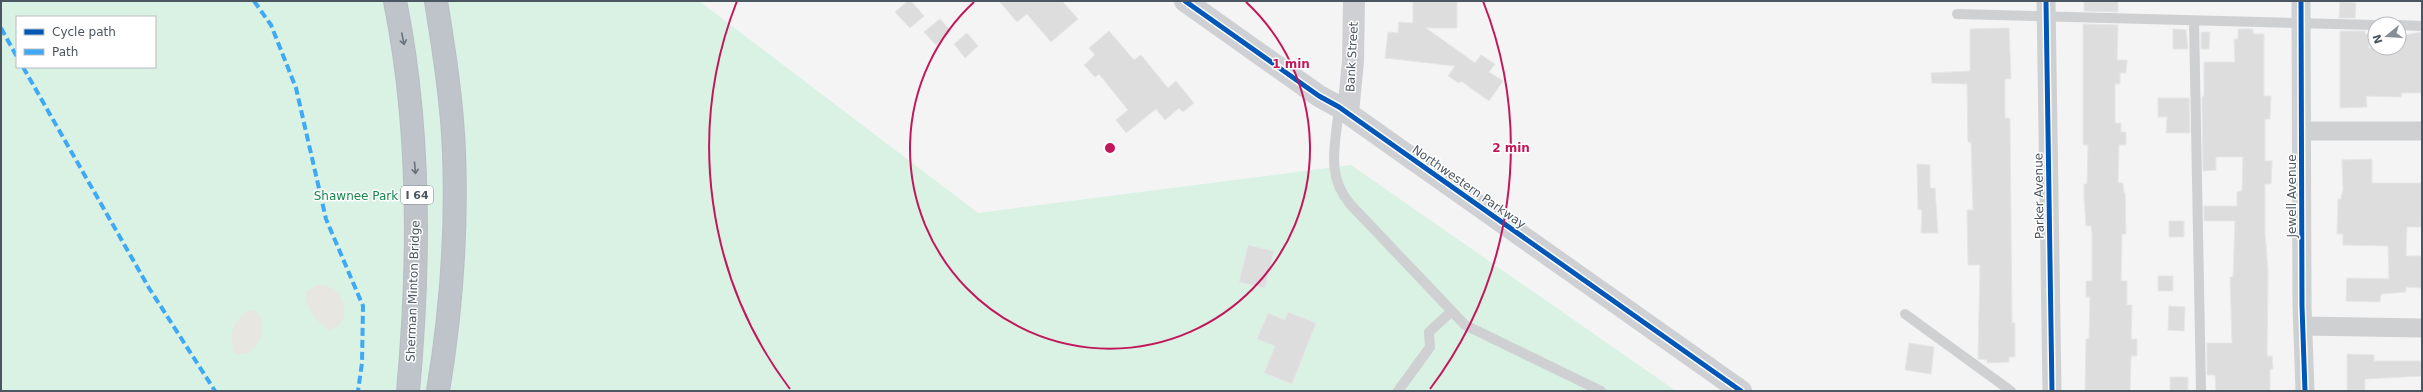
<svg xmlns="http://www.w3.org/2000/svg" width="2423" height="392" font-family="'DejaVu Sans',sans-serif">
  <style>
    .green { fill: #d9f2e3; fill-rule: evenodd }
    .sand { fill: #e7e6e1 }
    .building { fill: #ddddde; stroke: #e5e6e7 }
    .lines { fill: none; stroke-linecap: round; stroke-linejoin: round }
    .highway-casing { stroke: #b9bec3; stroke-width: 24 }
    .lane { stroke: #ced0d2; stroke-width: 10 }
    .street { stroke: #ced0d2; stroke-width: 19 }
    .secondary { stroke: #ced0d4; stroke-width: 22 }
    .highway { stroke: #bec4c9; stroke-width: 22 }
    .quiet { stroke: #3fa9f5; stroke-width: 4; stroke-dasharray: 8 4; stroke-linecap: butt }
    .cycleway-casing { stroke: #fff; stroke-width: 8 }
    .cycleway { stroke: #0057b8; stroke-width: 5 }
    .oneway { stroke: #67727b }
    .ring { fill: none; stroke: #c2185b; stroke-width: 2 }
    .labels { text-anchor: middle; stroke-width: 3; stroke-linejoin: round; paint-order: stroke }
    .shield { fill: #fff; stroke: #808990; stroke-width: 1 }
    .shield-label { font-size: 11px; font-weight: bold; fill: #4a5661 }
    .street-label { font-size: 12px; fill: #4a5661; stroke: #fff }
    .park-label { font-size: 12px; fill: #17864f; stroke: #fff }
    .centre { fill: #c2185b; stroke: #fff; stroke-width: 2 }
    .ring-label { font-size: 12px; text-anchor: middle; font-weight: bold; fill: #c2185b; stroke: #fff; stroke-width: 3; stroke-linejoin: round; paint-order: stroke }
  </style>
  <rect width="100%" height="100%" fill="#f4f4f4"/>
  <path class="green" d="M1 1H699L978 213 1351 165 1676 391H1ZM17 17H155V67H17Z"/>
  <path class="sand" d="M320 284C323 286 329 286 332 288 348 298 350 325 329 330 316 322 304 307 307 291Z
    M254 310C272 324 258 358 235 354 227 336 234 314 254 310Z"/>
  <path class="building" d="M908 1H911L924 16 910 28 895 12Z
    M999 1H1062L1078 19 1051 42 1027 14 1017 22Z
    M1413 1H1457V28H1426L1475 63 1481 55 1495 64 1489 72 1503 81 1489 101 1461 81 1459 83 1448 76 1455 66 1385 58 1388 32 1398 33 1399 22 1413 23Z
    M2084 1H2118V12L2084 11Z
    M2340 2 2356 3 2355 18H2339Z
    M940 19 951 31 936 45 924 32Z
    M2083 24 2118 25 2117 60H2127L2126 73H2120V84H2115V123H2121V132H2126V145H2119L2118 183H2123L2124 193H2125L2126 234H2122L2121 281H2127V305H2132L2131 339H2137V356H2131L2130 391H2085L2086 339H2089L2090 297H2086V281H2092V234L2091 226H2086L2084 198V184H2087L2088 145H2083Z
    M2009 28 2011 79H2005V118H2010L2012 323H2015V357H2009V362L1987 363V360L1978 359 1980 265H1968L1967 210H1973L1971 142H1968L1967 84 1932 83 1931 73 1970 71V29Z
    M2173 29 2186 30 2188 49H2173Z
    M2238 29H2253V34H2264V96H2271L2270 119H2265V161H2272L2271 184H2265V233L2268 270 2267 356H2272L2273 369H2270V391H2216L2215 375H2207V343H2232L2230 277H2233L2235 221H2204V206H2237V192L2242 191 2243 157H2216V170L2203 171 2202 98 2204 95V62H2235L2234 39H2238Z
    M1109 31 1134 60 1141 55 1168 88 1176 81 1194 103 1183 112 1179 108 1165 120 1156 109 1126 133 1116 120 1128 110 1099 74 1095 77 1084 65 1095 55 1089 48Z
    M2340 31H2365V34H2369V48H2399V36L2422 32V93H2402L2401 97 2366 96 2367 107 2340 108Z
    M2201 32H2210L2209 49H2201Z
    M967 33 978 46 965 58 954 44Z
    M2158 98H2189L2190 133H2166L2167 117H2158Z
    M2372 159V183H2422L2421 227H2407L2406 256H2422V288L2406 287V292L2381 294 2380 302 2346 301 2347 278 2389 279 2388 246 2343 245V234H2337L2338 199H2341L2343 189 2342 160Z
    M1917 164 1930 165V188H1935L1938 233H1921L1922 210H1918Z
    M2169 221H2184V237H2169Z
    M1248 245 1274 251 1265 288 1239 282Z
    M2158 276H2173V291H2158Z
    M2169 306 2185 307 2184 331 2168 330Z
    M1288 312 1316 323 1292 384 1264 373 1275 346 1257 339 1268 313 1285 320Z
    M1909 343 1934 347 1931 374 1905 370Z
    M2347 354 2374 355V361H2422V376L2365 379V391H2347Z
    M2170 377H2188V391H2170Z"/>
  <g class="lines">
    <defs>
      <path id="highway" d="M395 1C421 129 420 262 408 391
        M436 1C444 51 452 101 454 152 457 231 451 313 438 391"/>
    </defs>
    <use href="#highway" class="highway-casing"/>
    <path class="lane" d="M1957 14 2375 25
      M2194 21 2201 391
      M2399 25 2422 26
      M1339 107C1336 143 1325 175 1350 204L1465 325 1601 391
      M1905 314 2011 391
      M1398 391 1430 347 1429 332 1452 311"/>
    <path class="street" d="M2046 1 2052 391
      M2301 1 2302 306 2305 391
      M2302 131H2422
      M2303 326 2422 328"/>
    <path class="secondary" d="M1185 1 1319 96 1339 107 1741 391
      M1348 113 1353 61 1354 1"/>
    <use href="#highway" class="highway"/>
    <path class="quiet" d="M254 1 271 25 296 88 326 219 363 306 362 363 358 391
      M1 28 17 57
      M23 67 149 288 215 391"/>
    <defs>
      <path id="cycleway" d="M1185 1 1319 96 1339 107 1741 391
        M2046 1 2052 391
        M2301 1 2302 306 2305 391"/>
    </defs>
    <use href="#cycleway" class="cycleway-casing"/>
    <use href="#cycleway" class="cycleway"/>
  </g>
  <defs><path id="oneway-shaft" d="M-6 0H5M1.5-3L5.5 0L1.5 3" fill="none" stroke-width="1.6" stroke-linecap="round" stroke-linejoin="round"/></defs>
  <g class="oneway">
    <use href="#oneway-shaft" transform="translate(403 39) rotate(78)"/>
    <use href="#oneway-shaft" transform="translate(415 168) rotate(85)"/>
  </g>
  <g class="ring">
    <path d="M1246 2A200 200 0 1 1 974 2"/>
    <path d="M790 389A401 401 0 0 1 737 1M1483 1A401 401 0 0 1 1430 389"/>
  </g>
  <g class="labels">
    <rect class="shield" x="401" y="186" width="32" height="18" rx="3"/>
    <g class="shield-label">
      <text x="417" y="199">I 64</text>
    </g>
    <g class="street-label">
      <text transform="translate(1352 57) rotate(-87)" y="4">Bank Street</text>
      <text transform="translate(1469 187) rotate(35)" y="4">Northwestern Parkway</text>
      <text transform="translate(2039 196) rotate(-91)" y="4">Parker Avenue</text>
      <text transform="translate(2292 196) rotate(-90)" y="4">Jewell Avenue</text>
      <text transform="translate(413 291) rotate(-88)" y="4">Sherman Minton Bridge</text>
    </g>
    <g class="park-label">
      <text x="356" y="200">Shawnee Park</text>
    </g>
  </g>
  <circle cx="1110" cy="148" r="6" class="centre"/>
  <g class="ring-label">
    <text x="1291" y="68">1 min</text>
    <text x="1511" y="152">2 min</text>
  </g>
  <rect width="2423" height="392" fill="none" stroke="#4a5661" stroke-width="4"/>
  <rect x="16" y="16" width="140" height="52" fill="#ffffff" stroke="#b7bbc0"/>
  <rect x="24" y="29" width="20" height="6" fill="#0057b8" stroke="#b7bbc0"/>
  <text x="52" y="36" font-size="12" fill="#4a5661">Cycle path</text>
  <rect x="24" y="49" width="20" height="6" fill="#3fa9f5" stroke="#b7bbc0"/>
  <text x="52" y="56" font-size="12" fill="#4a5661">Path</text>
  <g transform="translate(2387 36) rotate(252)"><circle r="19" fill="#ffffff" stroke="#b7bbc0"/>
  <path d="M0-3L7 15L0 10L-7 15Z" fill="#868d94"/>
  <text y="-6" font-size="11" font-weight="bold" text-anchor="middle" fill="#4a5661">N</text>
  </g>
</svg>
